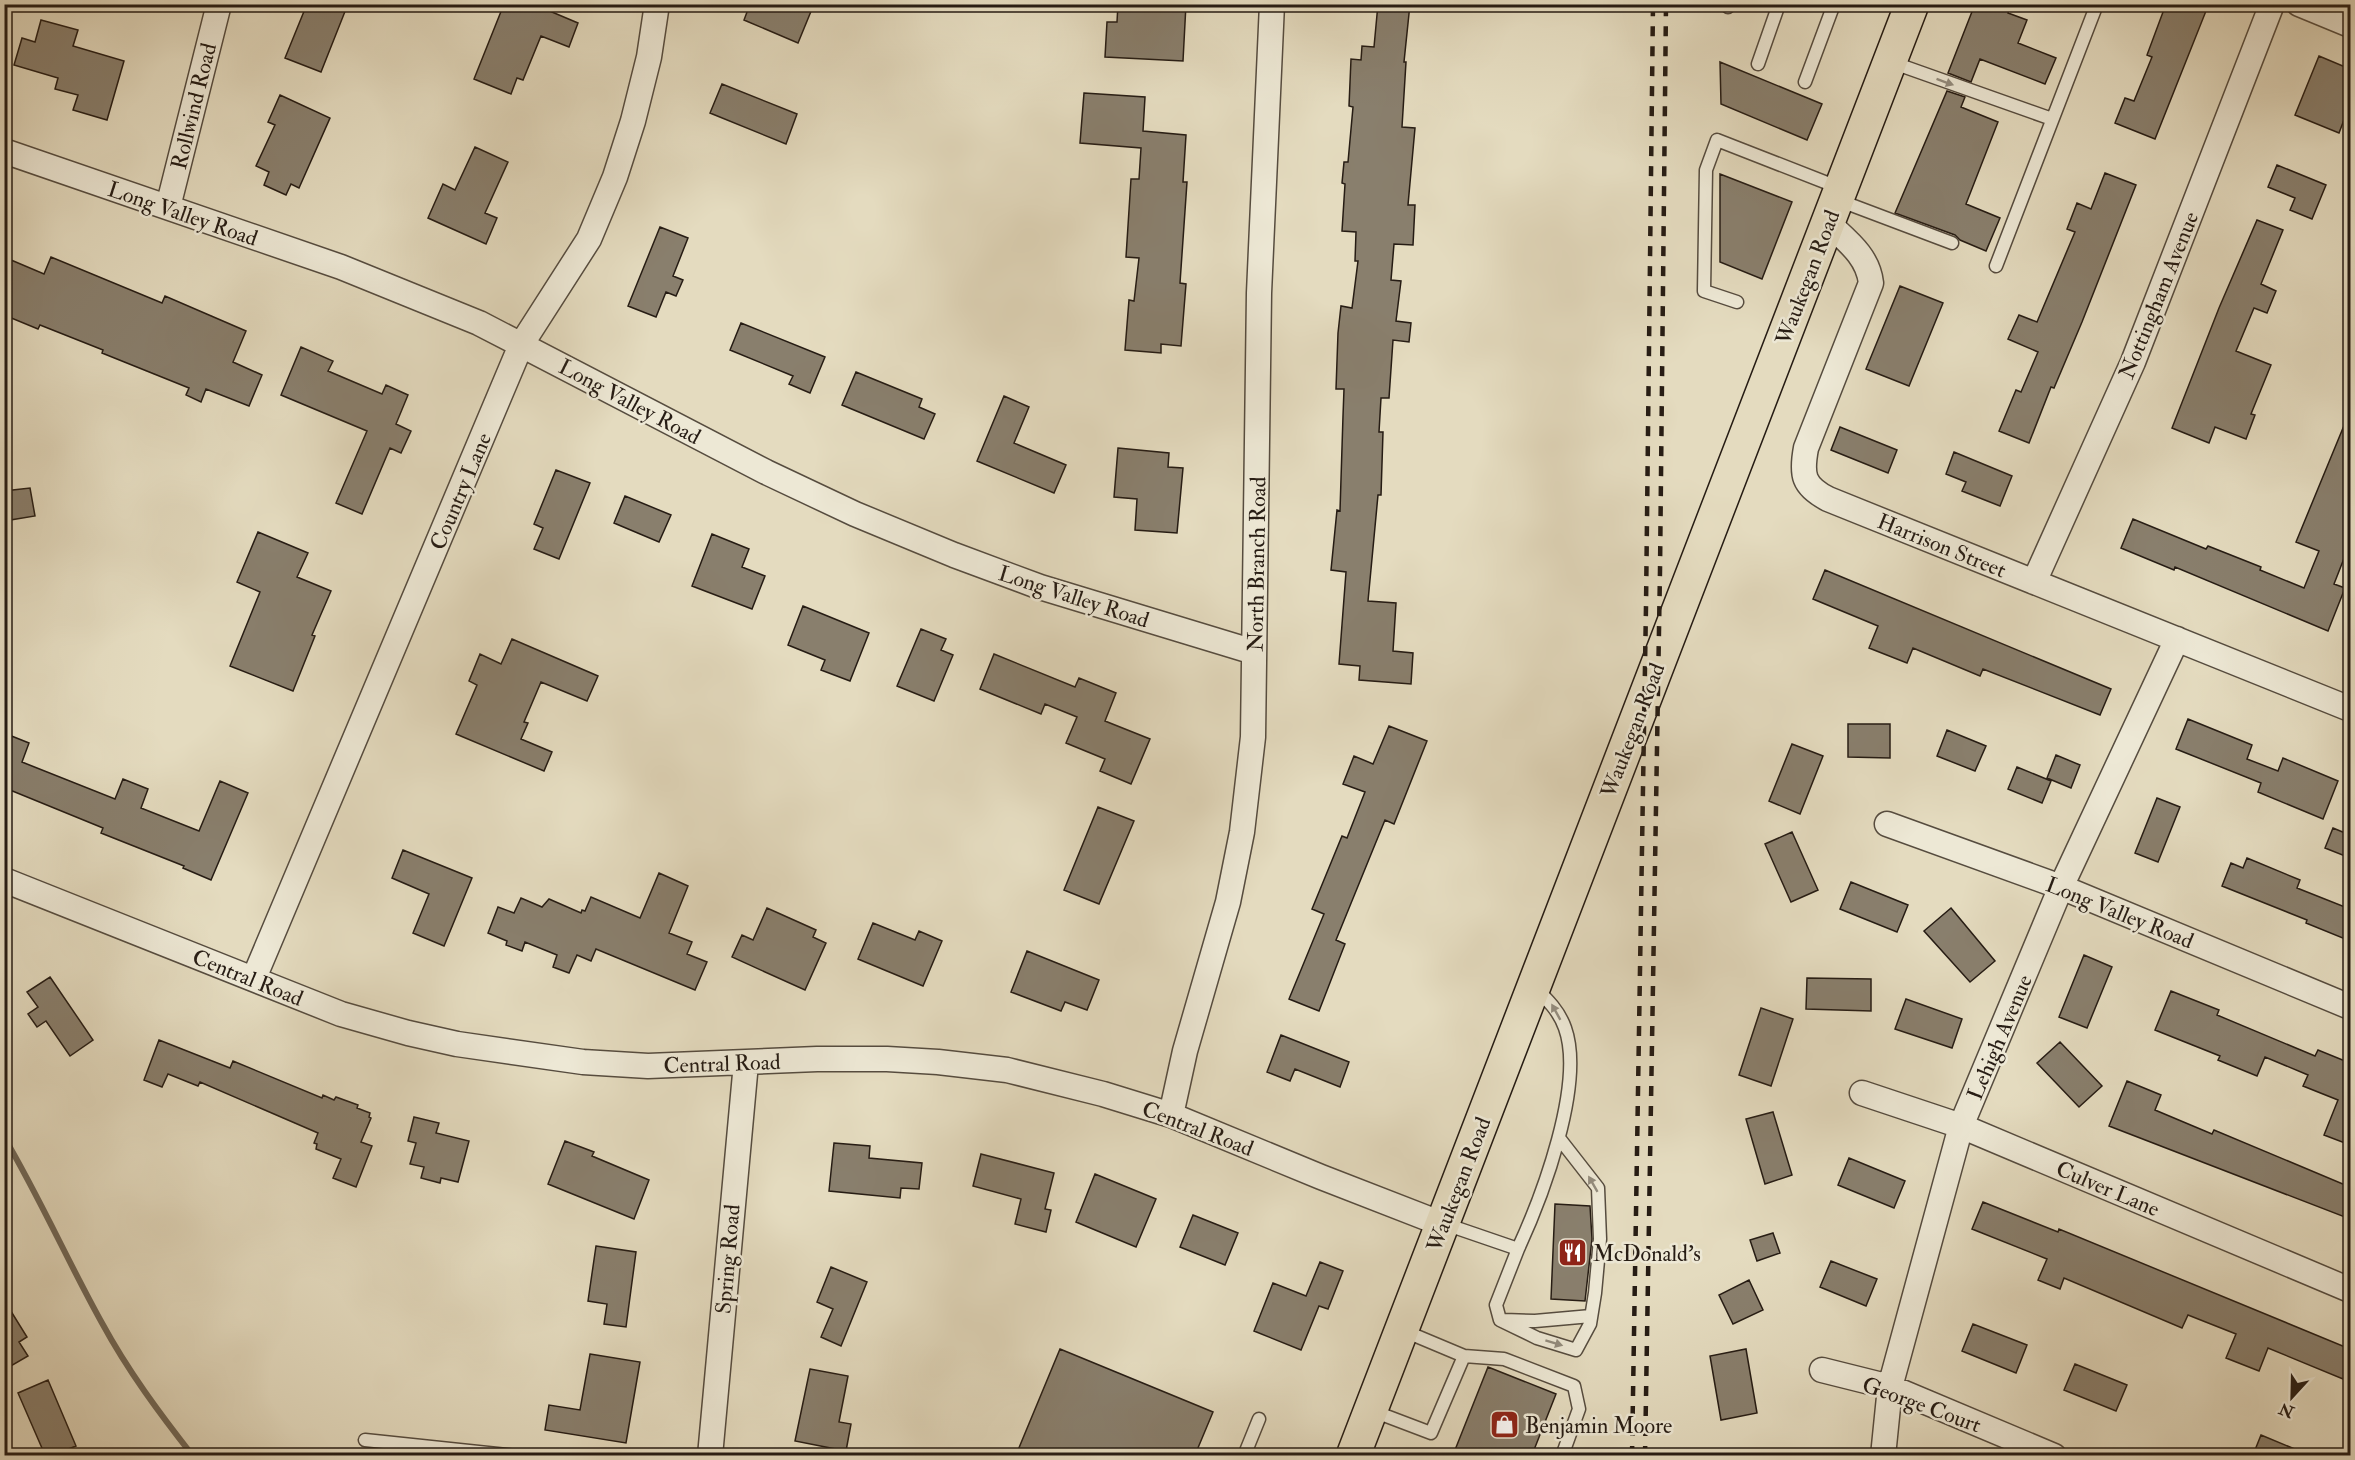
<svg xmlns="http://www.w3.org/2000/svg" width="2355" height="1460" font-family="'IM FELL Double Pica',serif">
  <style>
    .lines { fill: none; stroke-linecap: round; stroke-linejoin: round }
    .stream { stroke: #716858; stroke-width: 6 }
    .building { fill: #897f6d; stroke: #261c14; stroke-width: 1.5 }
    .service-casing { stroke: #564c3f; stroke-width: 15 }
    .minor-casing { stroke: #564c3f; stroke-width: 27 }
    .primary-casing { stroke: #261c14; stroke-width: 36 }
    .service { stroke: #ede8d5; stroke-width: 12 }
    .minor { stroke: #ede8d5; stroke-width: 24 }
    .primary { stroke: #e4dbbf; stroke-width: 33 }
    .rail { stroke: #261c14; stroke-width: 4.5; stroke-dasharray: 10 10; stroke-linecap: butt }
    .oneway { fill: #938c7e }
    .labels { text-anchor: middle; stroke-width: 5; stroke-linejoin: round; paint-order: stroke }
    .street-label { font-size: 22px; fill: #261c14; stroke: #ede8d5 }
    .poi-label { font-size: 22px; fill: #261c14; stroke: #ede8d5; text-anchor: start }
  </style>
  <rect width="100%" height="100%" fill="#e4dbbf"/>
  <filter id="stains"><feTurbulence type="fractalNoise" baseFrequency=".00333" numOctaves="4"/><feColorMatrix values="0 0 0 0 .2 0 0 0 0 .09 0 0 0 0 .02 0 0 0 .5 -.17"/></filter>
  <radialGradient id="worn" r=".72"><stop offset=".6" stop-color="#630" stop-opacity="0"/><stop offset="1" stop-color="#630" stop-opacity=".3"/></radialGradient>
  <g class="lines">
    <path class="stream" d="M4 1137C40 1198 68 1262 102 1323 128 1371 160 1414 193 1456"/>
  </g>
  <path class="building" d="M307 4H335L346 9 321 72 285 58Z
    M504 4H533L578 23 569 47 541 36 523 80 517 78 511 94 474 79Z
    M750 4H814L798 43 744 20Z
    M1118 4H1186L1183 61 1105 57 1107 22H1117Z
    M1378 4H1410L1404 62H1406L1402 127 1415 128 1408 205H1415L1413 245 1394 244 1391 280 1401 281 1396 321 1411 323 1409 342 1393 340 1389 398H1381L1379 432H1383L1381 495H1378L1368 601 1396 603 1393 651 1413 653 1411 684 1359 680 1360 666 1339 664 1346 572 1331 570 1337 510 1340 511 1343 416 1344 389H1336L1338 333 1341 306 1352 308 1358 261H1355L1356 232 1342 231 1345 184 1342 183 1344 162H1348L1353 107 1349 106 1351 59 1361 60 1362 46 1374 47Z
    M1975 4H2011L2008 13 2027 20 2018 43 2056 58 2045 84 1980 59 1971 82 1948 73Z
    M2166 4H2191L2206 11 2155 139 2115 123 2125 98 2134 101 2152 57 2147 55Z
    M41 20 78 30 73 46 124 61 107 120 73 110 78 95 55 89 58 78 14 65 22 38 35 42Z
    M2319 56 2350 69V104L2339 133 2295 115Z
    M1720 62 1822 104 1807 140 1721 104Z
    M722 84 797 114 786 144 710 113Z
    M1947 91 1965 97 1961 107 1998 122 1966 204 2000 218 1986 251 1960 240 1955 235 1895 213Z
    M1084 93 1145 97 1143 131 1186 135 1183 182H1187L1180 283 1186 284 1181 346 1161 344V353L1125 350 1129 300 1134 301 1139 258 1126 257 1131 179H1139L1141 148 1080 143Z
    M280 95 330 118 299 188 291 184 286 195 264 185 269 172 256 166 275 125 268 122Z
    M475 147 508 162 485 213 497 218 486 244 428 218 443 184 455 190Z
    M2277 165 2326 185 2312 219 2290 210 2295 198 2268 187Z
    M2105 173 2136 185 2082 322 2054 388 2051 387 2029 443 1999 431 2016 390 2021 392 2038 352 2008 339 2019 315 2037 322 2075 232 2067 229 2077 203 2091 209Z
    M1720 174 1792 202 1762 279 1720 262Z
    M2257 220 2283 230 2261 284 2276 291 2267 313 2254 308 2236 351 2271 365 2251 414 2255 415 2246 439 2215 427 2209 443 2172 428 2219 308Z
    M660 227 688 238 673 276 683 280 676 296 666 292 656 317 628 306Z
    M4 257 44 274 51 257 162 303 165 296 246 331 233 362 262 375 249 406 206 389 201 402 186 395 189 388 102 353 103 350 40 325 38 329 4 315Z
    M1900 286 1943 303 1909 386 1866 369Z
    M741 323 825 357 810 393 789 384 793 376 730 350Z
    M301 347 333 361 328 371 382 394 386 385 408 395 396 424 411 431 401 453 390 448 362 514 336 503 367 431 281 395Z
    M856 372 922 399 919 407 935 414 924 439 842 405Z
    M1004 396 1029 407 1014 443 1066 465 1054 493 977 461Z
    M2350 411V543L2334 584 2345 588 2328 631 2175 567 2174 570 2121 548 2133 519 2206 549 2208 546 2261 567 2260 570 2304 588 2319 551 2296 542Z
    M1840 427 1897 450 1888 473 1831 450Z
    M1118 448 1169 453 1168 467 1183 468 1177 533 1135 530 1137 499 1114 497Z
    M1954 452 2012 476 2000 506 1962 491 1966 482 1946 474Z
    M556 470 590 483 559 559 534 549 543 528 534 524Z
    M30 488 35 516 4 521V491Z
    M625 496 671 515 659 542 614 523Z
    M258 532 308 553 297 577 331 591 312 635 315 636 293 691 230 666 260 592 237 582Z
    M712 534 749 549 742 567 765 576 752 609 692 586Z
    M1825 570 2111 689 2100 715 1983 669 1980 676 1913 648 1907 663 1869 648 1878 626 1813 599Z
    M803 606 869 633 850 681 821 670 825 660 788 645Z
    M921 629 946 639 941 650 953 655 934 701 897 686Z
    M512 639 598 676 587 701 541 682 524 722 528 723 521 739 552 752 544 771 456 734 477 685 469 681 480 654 501 664Z
    M994 654 1075 687 1079 678 1116 693 1105 721 1150 739 1131 784 1100 771 1105 759 1066 743 1077 717 1045 704 1041 714 980 689Z
    M2188 719 2252 745 2247 759 2278 771 2283 758 2338 781 2323 819 2258 792 2261 783 2176 749Z
    M1848 724H1890V758L1848 757Z
    M1389 726 1427 741 1394 824 1385 820 1336 940 1345 944 1319 1011 1289 999 1324 914 1312 909 1342 836 1347 838 1365 792 1343 784 1354 756 1373 764Z
    M1947 730 1986 746 1975 771 1937 756Z
    M4 733 29 743 22 762 115 799 123 779 148 789 141 808 199 831 220 781 248 793 211 880 183 868 184 866 101 833 103 828 10 790 4 803Z
    M1792 744 1823 756 1800 814 1769 801Z
    M2056 755 2080 765 2071 788 2047 778Z
    M2017 767 2051 781 2042 803 2008 789Z
    M2157 798 2180 807 2158 862 2135 853Z
    M1098 807 1134 821 1099 904 1064 890Z
    M2333 828 2350 835V858L2325 848Z
    M1792 832 1818 890 1791 902 1765 844Z
    M403 850 472 878 444 946 413 933 429 894 392 878Z
    M2247 858 2300 880 2297 888 2350 909V941L2306 923 2307 920 2222 886 2231 863 2243 868Z
    M659 873 688 886 669 933 692 942 687 954 707 962 695 990 596 949 591 961 577 955 569 973 553 967 557 955 525 942 522 951 506 945 507 941 488 933 498 907 514 913 521 898 542 907 549 899 581 913 582 910 585 911 591 897 640 918Z
    M1851 882 1908 905 1897 932 1840 909Z
    M767 908 816 930 813 937 826 943 805 990 732 957 742 935 753 940Z
    M1951 908 1995 961 1970 982 1924 931Z
    M873 923 915 940 919 931 942 941 923 986 858 959Z
    M1027 951 1099 980 1087 1010 1065 1002 1061 1011 1011 992Z
    M2084 955 2112 967 2087 1028 2059 1017Z
    M50 977 93 1040 70 1056 46 1021 37 1027 28 1014 38 1007 27 992Z
    M1807 978 1871 979V1011L1806 1009Z
    M2171 991 2219 1010 2217 1015 2315 1056 2318 1050 2350 1063V1145L2324 1135 2338 1100 2303 1086 2308 1075 2265 1057 2257 1076 2218 1060 2220 1056 2155 1030Z
    M1906 999 1962 1019 1952 1048 1895 1029Z
    M1761 1008 1793 1019 1771 1086 1739 1075Z
    M1281 1035 1349 1062 1340 1087 1295 1069 1290 1081 1267 1072Z
    M159 1040 230 1068 233 1061 322 1098 323 1095 334 1100 336 1097 358 1105 357 1108 370 1113 369 1117 371 1118 361 1142 372 1146 356 1187 333 1178 341 1159 316 1149 317 1144 314 1143 318 1133 200 1082 198 1086 168 1074 162 1087 144 1080Z
    M2060 1042 2102 1086 2079 1107 2037 1063Z
    M2127 1081 2161 1095 2155 1110 2212 1134 2214 1130 2350 1187V1219L2109 1126Z
    M1773 1112 1792 1175 1765 1184 1746 1119Z
    M414 1117 439 1123 436 1133 469 1141 458 1182 441 1178 440 1183 421 1178 424 1167 410 1164 416 1143 408 1141Z
    M565 1141 594 1152 592 1156 649 1180 634 1219 548 1184Z
    M834 1143 870 1146 869 1158 922 1163 919 1189 901 1188 900 1198 829 1191Z
    M981 1154 1054 1173 1045 1209 1051 1210 1046 1232 1015 1224 1021 1199 973 1186Z
    M1849 1158 1905 1181 1894 1208 1838 1185Z
    M1095 1174 1156 1199 1136 1247 1076 1222Z
    M1983 1202 2058 1232 2059 1229 2350 1349V1360L2343 1379 2268 1348 2259 1371 2226 1358 2236 1334 2188 1315 2182 1328 2064 1278 2060 1289 2038 1280 2047 1259 1972 1229Z
    M1555 1204 1590 1206 1592 1239 1585 1301 1551 1299Z
    M1193 1215 1238 1233 1225 1265 1180 1247Z
    M1773 1233 1780 1253 1757 1261 1750 1240Z
    M596 1246 636 1252 626 1327 604 1324 607 1304 588 1301Z
    M1831 1261 1877 1279 1866 1306 1820 1287Z
    M1320 1262 1343 1271 1328 1309 1319 1306 1301 1350 1254 1331 1273 1283 1306 1296Z
    M831 1267 867 1282 841 1346 821 1337 833 1309 817 1302Z
    M1749 1280 1763 1310 1733 1324 1719 1295Z
    M4 1300 27 1337 19 1342 28 1356 4 1370Z
    M1973 1324 2027 1345 2016 1373 1962 1351Z
    M1060 1349 1213 1412 1195 1455H1016Z
    M1746 1349 1757 1413 1721 1420 1710 1356Z
    M590 1354 640 1362 626 1443 545 1430 549 1405 580 1410Z
    M2075 1364 2127 1385 2116 1411 2064 1390Z
    M1488 1367 1556 1394 1532 1455H1453Z
    M810 1369 848 1376 839 1422 851 1424 846 1451 795 1441Z
    M48 1380 76 1446 53 1455H45L18 1393Z
    M2261 1435 2309 1455H2253Z"/>
  <g class="lines">
    <defs>
      <path id="service" d="M1728 7V4
        M1891 62 2052 119
        M1758 64 1779 4
        M1805 82 1834 4
        M1838 200 1952 243
        M1996 266 2097 4
        M1737 302 1704 291 1706 170 1717 140 1840 188
        M1445 1224 1518 1249 1496 1305 1500 1320 1537 1338 1576 1350 1590 1324 1595 1293 1600 1239 1598 1188 1559 1138
        M1518 1249C1542 1197 1585 1084 1565 1028 1559 1011 1548 1000 1535 988
        M1504 1320 1535 1321 1591 1316
        M1464 1356 1504 1359 1574 1386 1579 1409 1562 1456
        M1373 1411 1431 1433 1464 1356 1402 1330
        M365 1440 516 1456
        M1244 1456 1259 1419"/>
      <path id="minor" d="M2299 4 2350 25
        M4 151 341 267 479 323 766 472 855 514 954 555 1040 587 1254 652
        M168 207 219 4
        M1828 223C1847 241 1868 256 1871 283L1806 448C1801 475 1803 486 1828 499L2350 709
        M2034 582 2133 362 2272 4
        M1887 824 2061 887 2350 1007
        M4 880 341 1014 408 1033 457 1044 583 1062 648 1066 817 1059H887L938 1062 1007 1070 1103 1094 1171 1115 1321 1177 1442 1224
        M254 978 521 345 589 239 615 177 633 121 649 57 657 4
        M1862 1093 1961 1126 2350 1290
        M1171 1115 1185 1051 1228 902 1242 832 1253 737 1259 293 1272 4
        M1822 1370 1890 1387 2054 1456
        M710 1456 746 1063
        M1883 1456 1890 1387 1961 1126 2061 887 2177 639"/>
      <path id="primary" d="M1353 1456 1912 4"/>
    </defs>
    <use href="#service" class="service-casing"/>
    <use href="#minor" class="minor-casing"/>
    <use href="#primary" class="primary-casing"/>
    <use href="#service" class="service"/>
    <use href="#minor" class="minor"/>
    <use href="#primary" class="primary"/>
    <path class="rail" d="M1632 1456 1646 606 1653 4
      M1645 1456 1660 571 1666 4"/>
  </g>
  <defs><path id="oneway-solid" d="M-6-.8H1V-3.2L6.5 0L1 3.2V.8H-6Z" transform="scale(1.5)"/></defs>
  <g class="oneway">
    <use href="#oneway-solid" transform="translate(1945 82) rotate(20)"/>
    <use href="#oneway-solid" transform="translate(1556 1012) rotate(-119)"/>
    <use href="#oneway-solid" transform="translate(1593 1184) rotate(-120)"/>
    <use href="#oneway-solid" transform="translate(1554 1343) rotate(17)"/>
  </g>
  <defs>
    <symbol id="restaurant-square" viewBox="-11 -11 22 22"><rect x="-9" y="-9" width="18" height="18" rx="4" fill="#8f2418" stroke="#ede8d5"/><path d="M-5-6h1v4h1v-4h1v4h1v-4h1v5L-1.5 .5V6h-2V.5L-5-1ZM5-6V6H3V1.5H1.5Q1.5-4 5-6Z" fill="#fff"/></symbol>
    <symbol id="shop-square" viewBox="-11 -11 22 22"><rect x="-9" y="-9" width="18" height="18" rx="4" fill="#8f2418" stroke="#ede8d5"/><path d="M-5-2.5h2.3a2.7 3.5 0 0 1 5.4 0H5L5.5 6h-11ZM-1.5-2.5h3a1.5 2.3 0 0 0-3 0Z" fill="#fff"/></symbol>
  </defs>
  <g fill-rule="evenodd">
    <use href="#restaurant-square" x="1556" y="1236" width="33" height="33"/>
    <use href="#shop-square" x="1488" y="1408" width="33" height="33"/>
  </g>
  <g class="labels">
    <g class="street-label">
      <text transform="translate(193 106) rotate(-76)" y="8">Rollwind Road</text>
      <text transform="translate(183 213) rotate(19)" y="8">Long Valley Road</text>
      <text transform="translate(1807 277) rotate(-69)" y="8">Waukegan Road</text>
      <text transform="translate(2158 295) rotate(-68)" y="8">Nottingham Avenue</text>
      <text transform="translate(630 401) rotate(28)" y="8">Long Valley Road</text>
      <text transform="translate(460 491) rotate(-67)" y="8">Country Lane</text>
      <text transform="translate(1942 545) rotate(22)" y="8">Harrison Street</text>
      <text transform="translate(1256 564) rotate(-89)" y="8">North Branch Road</text>
      <text transform="translate(1074 596) rotate(18)" y="8">Long Valley Road</text>
      <text transform="translate(1632 730) rotate(-69)" y="8">Waukegan Road</text>
      <text transform="translate(2120 912) rotate(22)" y="8">Long Valley Road</text>
      <text transform="translate(248 977) rotate(22)" y="8">Central Road</text>
      <text transform="translate(1999 1037) rotate(-67)" y="8">Lehigh Avenue</text>
      <text transform="translate(722 1063) rotate(-2)" y="8">Central Road</text>
      <text transform="translate(1198 1128) rotate(21)" y="8">Central Road</text>
      <text transform="translate(1458 1184) rotate(-69)" y="8">Waukegan Road</text>
      <text transform="translate(2108 1188) rotate(23)" y="8">Culver Lane</text>
      <text transform="translate(727 1259) rotate(-85)" y="8">Spring Road</text>
      <text transform="translate(1922 1404) rotate(20)" y="8">George Court</text>
    </g>
    <g class="poi-label">
      <text x="1593" y="1261">McDonald's</text>
      <text x="1525" y="1433">Benjamin Moore</text>
    </g>
  </g>
  <rect width="2355" height="1460" fill="none" stroke="#e4dbbf" stroke-width="24"/>
  <rect x="6" y="6" width="2343" height="1448" fill="none" stroke="#261c14" stroke-width="3"/>
  <rect x="12" y="12" width="2331" height="1436" fill="none" stroke="#261c14" stroke-width="1.5"/>
  <g transform="translate(2292 1397) rotate(202)" stroke="#ede8d5" stroke-width="4.5" paint-order="stroke">
  <path d="M0-4.5L10 22L0 15L-10 22Z" fill="#261c14"/>
  <text y="-9" font-size="16" font-weight="bold" text-anchor="middle" fill="#261c14">N</text>
  </g>
  <rect width="100%" height="100%" filter="url(#stains)"/>
  <rect width="100%" height="100%" fill="url(#worn)"/>
</svg>
